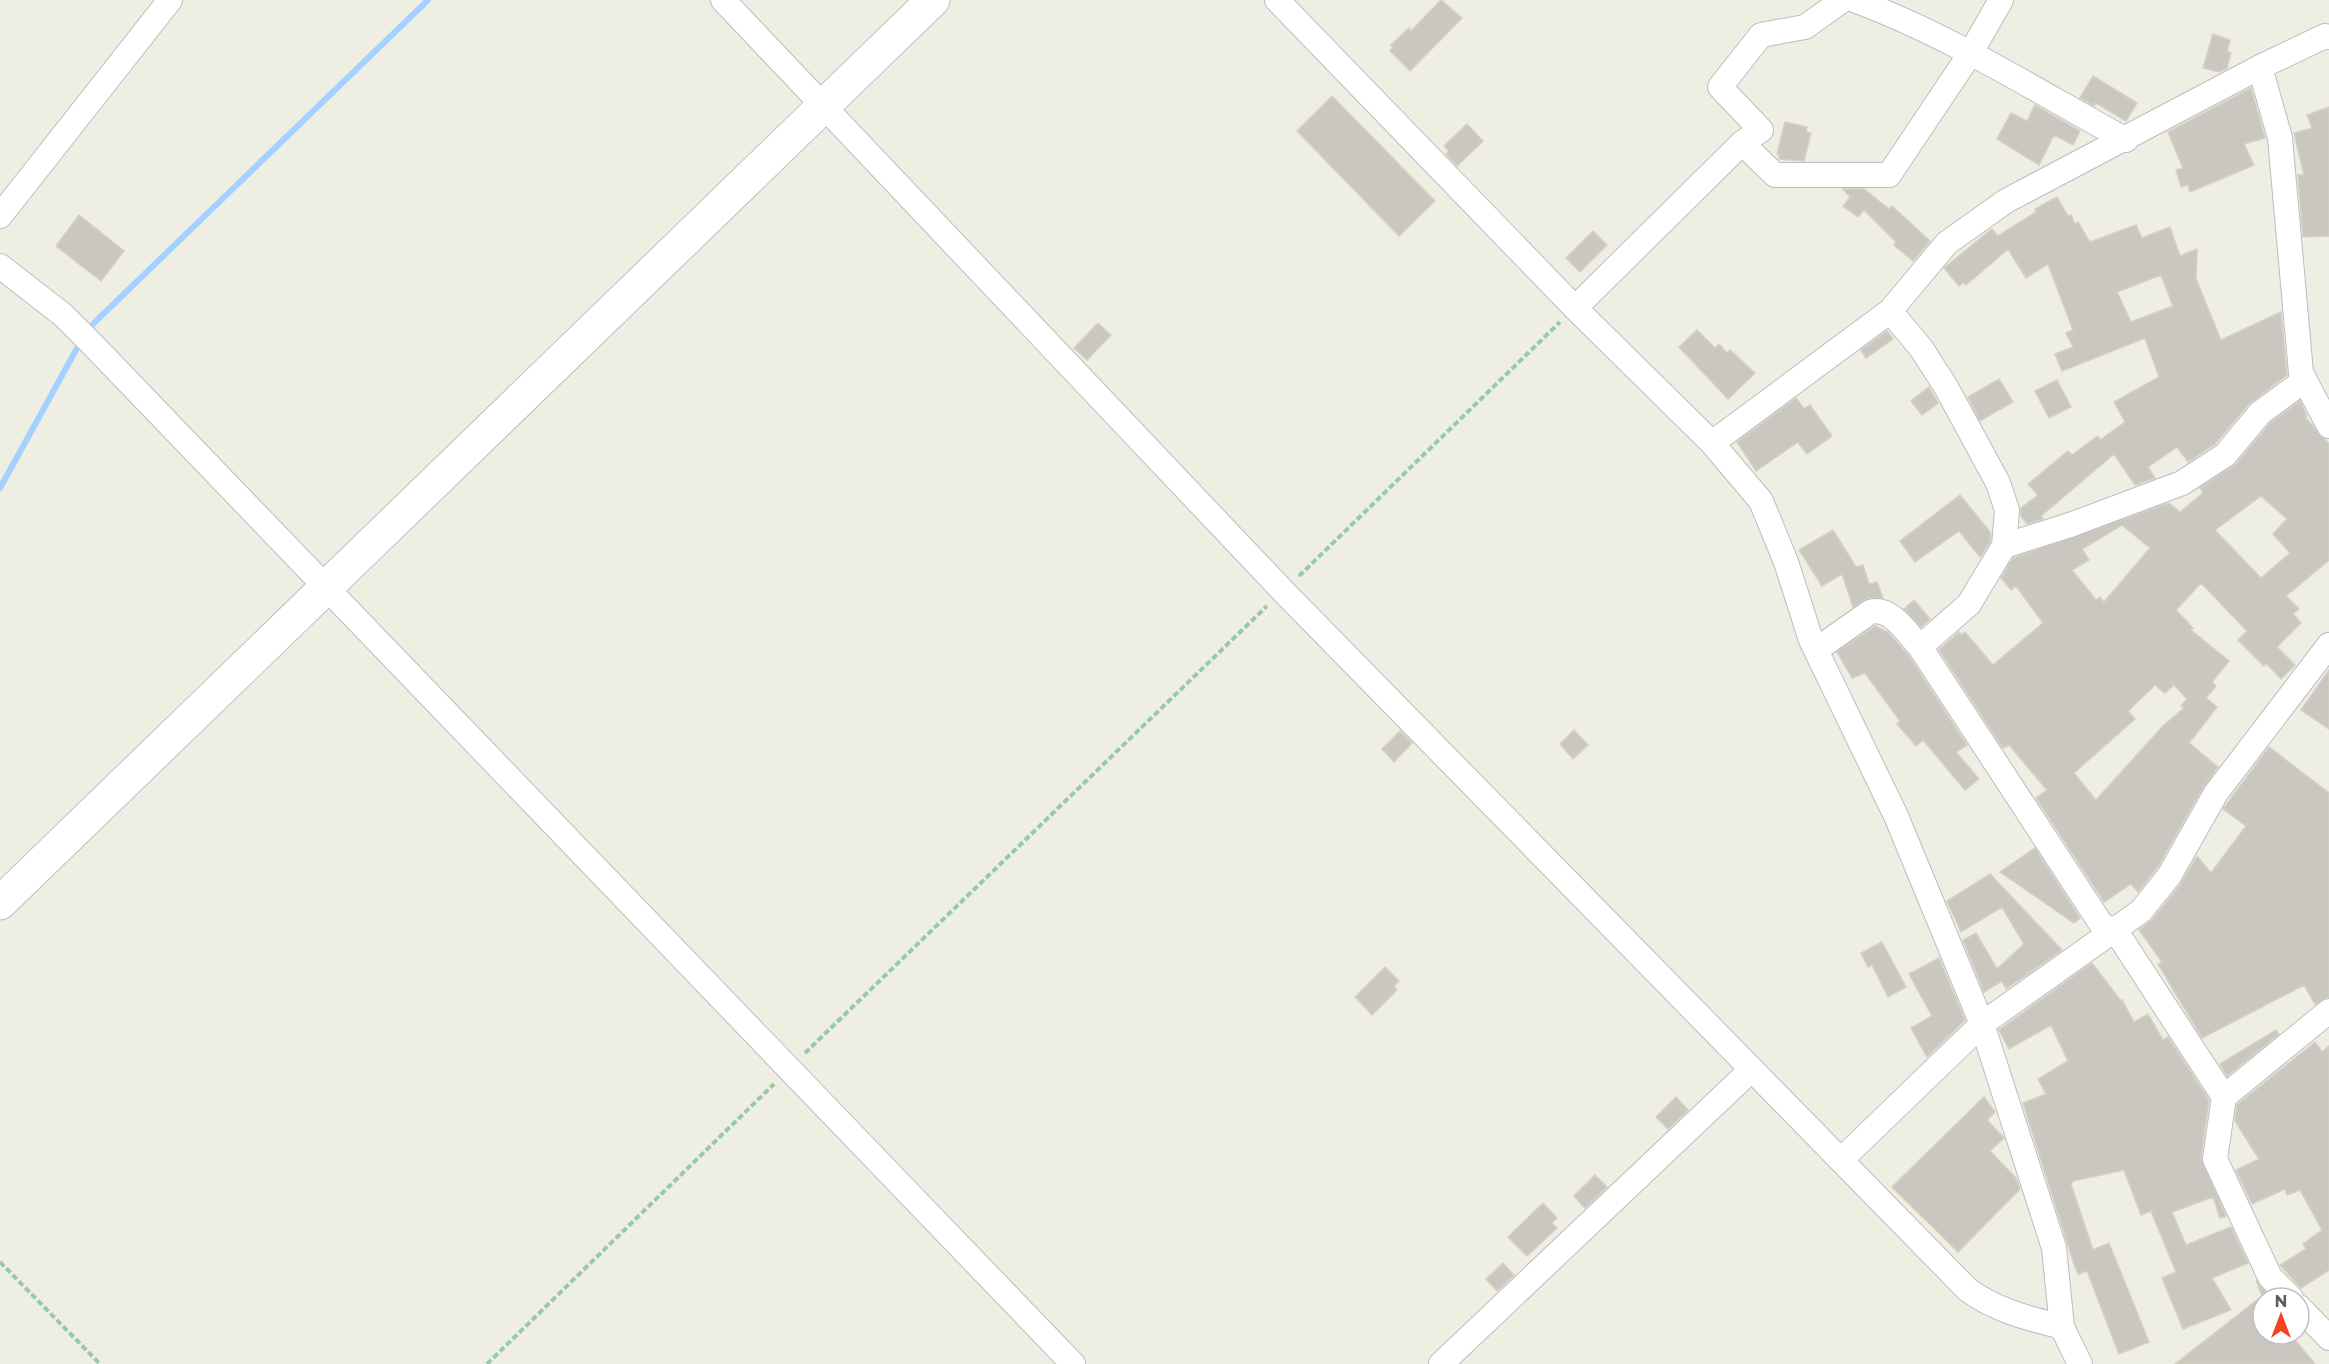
<svg xmlns="http://www.w3.org/2000/svg" width="2329" height="1364" font-family="Montserrat,sans-serif">
  <style>
    .lines { fill: none; stroke-linecap: round; stroke-linejoin: round }
    .stream { stroke: #a4d1ff; stroke-width: 6 }
    .building { fill: #cac7c0; stroke: #d5d0c1; stroke-width: 1.5; fill-rule: evenodd }
    .street-casing { stroke: #bbbdc3; stroke-width: 26 }
    .secondary-casing { stroke: #bcbfc6; stroke-width: 35 }
    .path { stroke: #96caa9; stroke-width: 4; stroke-dasharray: 6 3; stroke-linecap: butt }
    .street { stroke: #fff; stroke-width: 24 }
    .secondary { stroke: #fff; stroke-width: 33 }
  </style>
  <rect width="100%" height="100%" fill="#efeee3"/>
  <g class="lines">
    <path class="stream" d="M87 332 95 322 428 0
      M0 488 81 341"/>
  </g>
  <path class="building" d="M1441 0 1462 18 1410 71 1390 51 1393 47 1391 45 1409 28 1411 31Z
    M2213 34 2230 40 2227 51 2231 53 2227 68 2219 72 2203 68Z
    M2093 76 2137 103 2126 121 2096 103 2094 106 2080 98Z
    M2251 88 2265 138 2244 144 2254 165 2190 192 2188 185 2181 187 2176 170 2183 168 2168 132Z
    M1332 96 1435 201 1399 236 1297 131Z
    M2035 105 2080 131 2073 145 2054 135 2039 165 1997 139 2011 113 2027 121Z
    M2329 107V236L2303 237 2298 175H2304L2294 133 2312 128 2307 115Z
    M1785 122 1807 127 1806 132 1811 133 1804 161 1779 159V155L1777 154Z
    M1467 124 1483 141 1457 166 1446 154 1449 151 1444 146Z
    M1843 189H1864L1889 209 1892 206 1930 241 1913 261 1894 245 1896 242 1864 210 1858 217 1843 206 1850 197Z
    M2057 197 2068 216 2071 215 2075 224 2078 222 2090 242 2136 225 2142 238 2170 227 2180 256 2197 249 2196 279 2221 340 2281 312 2287 375 2249 404 2215 444 2188 462 2177 447 2148 467 2155 478 2135 485 2114 454 2041 516 2043 519 2027 524 2021 516V508L2038 495 2028 484 2068 451 2072 455 2098 436 2100 440 2125 422 2114 402 2159 377 2145 338 2062 371 2055 354 2073 347 2066 333 2073 330 2048 264 2026 278 2008 249 1966 285 1964 282 1959 286 1944 268 1992 229 1998 236 2036 212 2035 209ZM2161 275 2173 306 2131 322 2117 292Z
    M79 215 124 251 101 281 56 246Z
    M1593 231 1607 245 1580 272 1566 258Z
    M1098 323 1111 335 1087 360 1074 348Z
    M1697 330 1715 348 1719 344 1727 353 1730 350 1755 373 1728 399 1679 347Z
    M1887 331 1893 339 1866 358 1861 350Z
    M1999 379 2013 402 1980 421 1968 397Z
    M2057 380 2071 407 2049 418 2035 391Z
    M1929 387 1938 403 1922 415 1911 401Z
    M1796 398 1804 409 1810 405 1832 436 1807 454 1798 442 1756 471 1737 442Z
    M2300 401 2307 416H2304L2329 444V560L2286 596 2299 609 2293 614 2301 623 2277 647 2295 665 2281 679 2266 663 2264 666 2238 640 2247 631 2201 583 2176 610 2193 628 2191 630 2229 661 2212 682 2216 686 2206 698 2217 707 2189 743 2218 767 2204 786 2157 868 2138 892 2131 884 2104 902 2036 798 2047 790 2009 745 2003 748 1939 650 1959 632 1961 635 1965 632 1993 665 2043 623 2016 586 2011 590 2001 578 2013 558 2169 503 2180 512 2203 493 2200 488 2236 464 2270 423ZM2261 496 2287 519 2273 534 2290 553 2261 578 2215 530ZM2122 525 2150 548 2104 602 2100 597 2096 600 2072 570 2089 560 2082 549ZM2155 685 2165 693 2174 685 2187 699 2181 706 2184 708 2163 726 2096 800 2074 773 2135 719 2128 711Z
    M1960 495 1991 533 1990 542 1982 555 1980 557 1959 531 1915 562 1900 541Z
    M1833 530 1856 567 1863 565 1869 584 1877 582 1883 598H1868L1853 607 1842 574 1822 586 1799 550Z
    M1914 600 1930 619 1921 627 1904 609Z
    M1875 626 1888 632 1909 656 1967 745 1956 752 1979 779 1965 790 1923 740 1916 746 1897 724 1900 721 1865 673 1852 678 1837 652Z
    M2329 670V729L2301 710Z
    M1574 730 1588 745 1573 759 1560 744Z
    M1400 731 1412 743 1394 762 1382 749Z
    M2269 747 2329 793V997L2315 1004 2304 985 2202 1038 2158 964 2162 962 2139 930 2152 920 2180 885 2197 856 2211 873 2246 826 2223 809Z
    M2035 848 2080 918 2074 923 2000 872Z
    M1990 874 2062 950 2006 989 2002 981 1984 992 1963 940 1976 933 1997 969 2024 944 2002 907 1961 932 1947 901Z
    M1882 942 1906 987 1888 997 1872 965 1868 967 1861 953Z
    M1939 958 1965 1020 1927 1057 1911 1028 1932 1016 1909 974Z
    M2092 963 2121 1001 2122 1000 2134 1022 2148 1014 2163 1040 2168 1037 2209 1100 2201 1158 2226 1216 2220 1218 2213 1197 2172 1212 2186 1245 2231 1227 2248 1263 2212 1278 2231 1310 2183 1329 2162 1278 2176 1272 2151 1211 2141 1215 2124 1170 2073 1181 2071 1184 2093 1250 2109 1243 2149 1342 2119 1354 2087 1271 2078 1274 2073 1261 2023 1103 2046 1094 2038 1079 2068 1061 2051 1025 2009 1049 1999 1030Z
    M1385 967 1399 981 1394 986 1397 990 1372 1015 1355 997Z
    M2276 1030 2279 1034 2227 1076 2220 1064Z
    M2315 1042 2322 1052 2329 1046V1270L2301 1288 2280 1265 2306 1249 2303 1244 2322 1230 2300 1190 2287 1195 2285 1189 2252 1204 2236 1170 2259 1159 2235 1121 2237 1105Z
    M1676 1097 1688 1110 1668 1129 1656 1117Z
    M1984 1097 1995 1112 1987 1120 2004 1138 1990 1151 2016 1178 2020 1189 1958 1252 1892 1187Z
    M1595 1175 1607 1187 1585 1208 1574 1196Z
    M1543 1203 1557 1218 1552 1223 1557 1228 1527 1256 1508 1237Z
    M1503 1263 1514 1275 1497 1291 1486 1279Z
    M2256 1280 2271 1298 2263 1297V1334H2290L2315 1364H2175L2262 1296Z"/>
  <g class="lines">
    <defs>
      <path id="street" d="M723 0 1283 591 1968 1290C1997 1311 2028 1318 2062 1327
        M1277 0 1575 308 1712 443 1761 501 1786 562 1811 640 1896 816 1982 1024 2054 1248 2062 1327 2080 1364
        M1854 0C1949 35 2037 91 2126 140
        M2260 67 2280 138 2301 373 2329 426
        M1742 143 1775 175H1889L1970 54 2001 0
        M0 216 170 0
        M0 266 63 315 92 344 1073 1364
        M1575 308 1742 143 1761 130 1720 87 1761 35 1805 27 1843 0
        M1890 311 1921 348 1946 387 1998 483 2007 510 2004 546 1969 604 1920 647 2107 933
        M1712 443 1890 311 1947 243 2006 201 2260 67 2325 36 2329 37
        M2004 546 2070 525 2182 483 2225 455 2260 413 2305 380
        M1816 650 1870 612C1891 606 1907 633 1920 647
        M2114 928 2224 1097 2215 1159 2270 1277 2291 1298
        M2224 1097 2329 1011
        M1842 1159 1982 1024 2141 911 2169 876 2216 793 2329 645
        M2299 1307 2329 1338
        M1441 1364 1751 1070"/>
      <path id="secondary" d="M0 903 933 0"/>
    </defs>
    <use href="#street" class="street-casing"/>
    <use href="#secondary" class="secondary-casing"/>
    <path class="path" d="M1299 576 1560 322
      M805 1053 1267 606
      M0 1262 100 1364
      M487 1364 774 1084"/>
    <use href="#street" class="street"/>
    <use href="#secondary" class="secondary"/>
  </g>
  <g transform="translate(2281 1316)"><circle r="28" fill="#ffffff" stroke="#bdbfc1" stroke-width="1.5"/>
  <path d="M0-4.5L10 22L0 15L-10 22Z" fill="#f64223"/>
  <text y="-9" font-size="16" font-weight="bold" text-anchor="middle" fill="#5b5f65">N</text>
  </g>
</svg>
